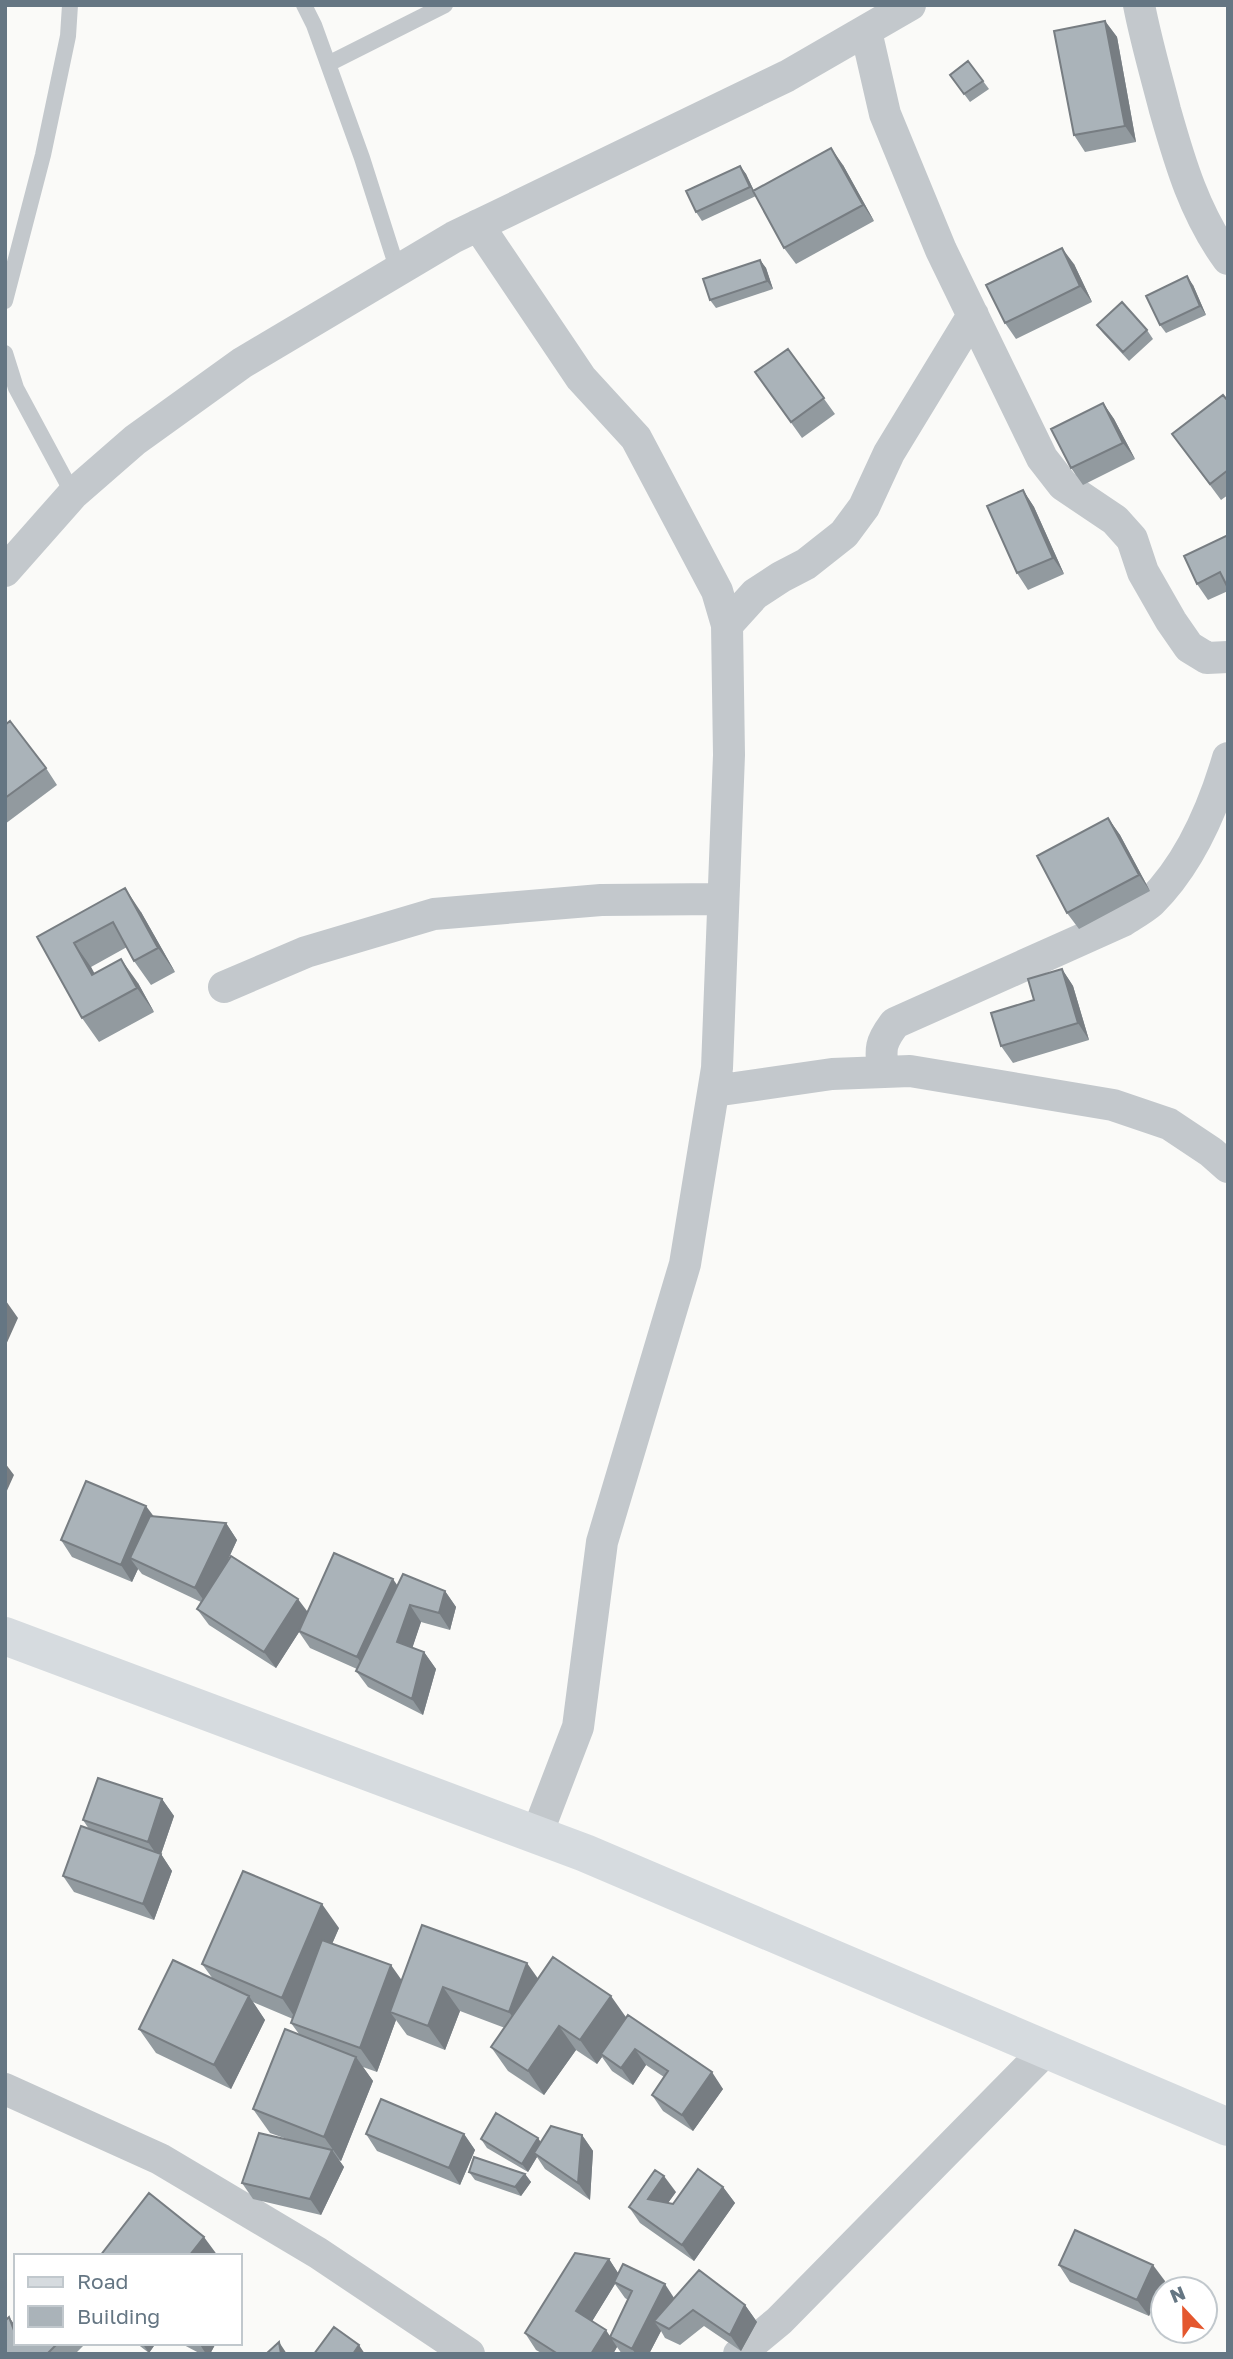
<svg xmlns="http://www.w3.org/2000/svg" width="1233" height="2359" font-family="'Golos Text',sans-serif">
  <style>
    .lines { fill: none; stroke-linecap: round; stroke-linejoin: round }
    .service { stroke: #c3c8cc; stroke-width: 16 }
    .minor { stroke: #c3c8cc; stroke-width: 32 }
    .secondary { stroke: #d6dbdf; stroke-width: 38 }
    .wall { fill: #929a9f; fill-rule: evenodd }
    .shaded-wall { fill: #777d82 }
    .building { fill: #aab3b9; stroke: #777d82; stroke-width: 2 }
  </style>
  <rect width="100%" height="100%" fill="#fafaf8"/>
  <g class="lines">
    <path class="service" d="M304 5 314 25 362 158 398 271
      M328 64 445 5
      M5 301 43 155 68 36 70 5
      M5 353 16 388 73 494"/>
    <path class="minor" d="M1139 5C1146 41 1156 75 1165 110 1180 163 1195 214 1228 259
      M866 31 885 114 941 250 1042 458 1063 485 1115 520 1132 539 1143 572 1171 621 1189 647 1207 658 1228 657
      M478 225 581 378 636 438 717 591 727 625 729 755 717 1068 685 1264 602 1542 578 1727 537 1834
      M5 571 73 494 135 440 242 363 454 237 787 76 910 5
      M727 625 755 594 781 577 806 564 844 534 864 507 889 453 973 315
      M224 987 306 952 434 914 601 900 722 899
      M883 1072C880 1049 880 1042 895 1023L1123 921C1132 915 1143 909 1151 902 1189 864 1213 809 1228 758
      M714 1091 832 1074 910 1071 1113 1105 1169 1124 1211 1152 1228 1167
      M5 2089 160 2159 318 2253 469 2354
      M739 2354 779 2321 1046 2050"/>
    <path class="secondary" d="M5 1636 585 1853 1228 2127"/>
  </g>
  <path class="wall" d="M1105 21 1117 37 1136 142 1085 152 1074 135Z
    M968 61 989 89 970 102 950 75Z
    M843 165 874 221 796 264 784 248 756 196 702 221 696 212 740 166 746 174 754 191Z
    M760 260 766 268 773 289 716 308 710 300Z
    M1074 264 1092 302 1016 339 1005 323Z
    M1193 285 1206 315 1166 333 1160 325Z
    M1097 325 1147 330 1153 339 1129 361 1103 333Z
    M788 349 835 414 802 438 755 372Z
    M1228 401V495L1221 500 1172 434Z
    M1103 403 1114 419 1135 459 1083 485 1071 468Z
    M1023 490 1034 507 1064 574 1028 590 1017 573Z
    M1228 535V591L1208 600 1197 584Z
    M5 725 46 768 57 785 5 824Z
    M1108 818 1120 835 1150 891 1079 929 1067 913Z
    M141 912 175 972 151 985 134 961 127 947 91 967 94 974 138 983 154 1012 99 1042 82 1018 37 937Z
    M1062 969 1073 986 1089 1040 1013 1063 1001 1046 1034 1000Z
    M154 1517 226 1523 237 1540 226 1564 307 1612 398 1586 445 1591 456 1607 450 1630 421 1622 412 1648 424 1652 436 1669 423 1715 368 1687 356 1671 357 1669 310 1648 299 1632 276 1668 209 1625 197 1609 201 1602 142 1574 138 1569 132 1582 72 1557 61 1540Z
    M162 1799 174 1816 161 1854 172 1871 154 1920 74 1892 63 1876 89 1829 83 1820Z
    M339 1928 332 1944 401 1980 538 1979 626 2017 723 2089 693 2131 663 2111 652 2095 664 2077 646 2065 633 2085 612 2071 602 2057 597 2064 576 2050 544 2095 508 2071 491 2047 505 2028 460 2011 445 2050 407 2035 396 2020 377 2072 363 2067 373 2081 341 2161 339 2160 344 2167 321 2215 253 2199 242 2183 287 2139 270 2133 253 2109 299 2034 291 2023 293 2019 253 2002 265 2020 231 2089 156 2053 139 2029 213 1979 202 1964Z
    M366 2134H464L475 2150 460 2185 377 2151Z
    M582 2135 593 2151 590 2200 545 2169 537 2157 528 2172 487 2148 481 2139 538 2138 540 2142Z
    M469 2172 525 2174 531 2182 521 2196 475 2180Z
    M723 2187 735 2203 694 2261 640 2223 629 2207 676 2192 668 2203 673 2204Z
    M609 2259 618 2273 674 2298 745 2305 757 2322 741 2351 704 2326 680 2345 665 2338 661 2331 649 2354H622L617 2347 613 2354H543L536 2350 525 2333ZM615 2284 625 2298 628 2300 610 2336 592 2321Z
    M1059 2265 1165 2281 1149 2316 1070 2282Z
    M9 2317 16 2327V2343H83L84 2345 75 2354H5Z
    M136 2343H156L149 2353Z
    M180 2343H216L210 2354H201Z"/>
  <path class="shaded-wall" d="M1105 21 1117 37 1136 142 1125 126Z
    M831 148 843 165 874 221 863 205Z
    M740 166 746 174 756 195 750 187Z
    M1062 248 1074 264 1092 302 1080 286Z
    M760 260 766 268 773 289 767 281Z
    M1187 276 1193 285 1206 315 1200 306Z
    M1103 403 1114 419 1135 459 1123 443Z
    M1023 490 1034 507 1064 574 1053 558Z
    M1108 818 1120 835 1150 891 1139 875Z
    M125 888 141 912 175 972 158 948Z
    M74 943 91 967 109 999 92 975Z
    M121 959 138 983 154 1012 137 988Z
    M1062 969 1073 986 1089 1040 1078 1023Z
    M6 1301 18 1318 5 1347V1304Z
    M5 1463 14 1475 5 1495Z
    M146 1506 158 1522 130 1558 138 1569 132 1582 121 1565Z
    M226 1523 237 1540 207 1605 195 1588Z
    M393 1579 404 1595 369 1674 357 1657Z
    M445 1591 456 1607 450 1630 439 1613Z
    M298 1599 310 1615 276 1668 264 1652Z
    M410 1605 421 1622 409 1658 397 1642Z
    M424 1652 436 1669 423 1715 412 1699Z
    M162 1799 174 1816 161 1854 172 1871 154 1920 143 1904 159 1858 148 1842Z
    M322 1904 339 1928 298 2022 282 1998Z
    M527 1963 544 1987 526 2035 509 2012Z
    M391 1965 408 1989 390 2012 396 2020 377 2072 360 2048Z
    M443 1987 460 2011 445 2050 428 2026Z
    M249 1996 265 2020 231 2089 214 2065Z
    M611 1996 628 2020 601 2054 602 2057 597 2064 580 2040Z
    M559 2026 576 2050 544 2095 528 2071Z
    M635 2049 646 2065 633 2085 621 2068Z
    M356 2057 373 2081 341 2161 324 2137Z
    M712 2072 723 2089 693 2131 682 2115Z
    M464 2134 475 2150 460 2185 449 2168Z
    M582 2135 593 2151 590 2200 578 2183Z
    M538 2138 544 2147 534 2153 537 2157 528 2172 522 2164Z
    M332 2150 344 2167 321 2215 310 2199Z
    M525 2174 531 2182 521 2196 515 2187Z
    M664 2176 676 2192 659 2215 648 2199Z
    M723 2187 735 2203 694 2261 682 2245Z
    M204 2237 218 2256H189Z
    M609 2259 620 2276 614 2282 615 2284 588 2328 576 2311Z
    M1153 2265 1165 2281 1149 2316 1137 2300Z
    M665 2284 676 2301 654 2321 661 2331 649 2354H636L632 2349Z
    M745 2305 757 2322 741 2351 730 2335Z
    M9 2317 16 2327V2336Z
    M606 2330 617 2347 613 2354H591Z
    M279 2342 287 2354H281Z
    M142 2343H156L149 2353Z
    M199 2343H216L210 2354H206Z
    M359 2345 365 2354H353Z"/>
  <path class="building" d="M1105 21 1125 126 1074 135 1054 31Z
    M968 61 983 81 964 94 950 75Z
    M831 148 863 205 784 248 753 191Z
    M740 166 750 187 696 212 686 191Z
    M1062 248 1080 286 1005 323 986 285Z
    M760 260 767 281 710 300 703 279Z
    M1187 276 1200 306 1160 325 1146 296Z
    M1122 302 1147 330 1123 352 1097 325Z
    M788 349 824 398 791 422 755 372Z
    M1223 395 1228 401V470L1210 484 1172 434Z
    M1103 403 1123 443 1071 468 1051 429Z
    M1023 490 1053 558 1017 573 987 506Z
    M1228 535V588L1220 572 1197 584 1184 556Z
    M10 721 46 768 5 798V725Z
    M1108 818 1139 875 1067 913 1037 856Z
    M125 888 158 948 134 961 113 922 74 943 92 975 121 959 137 988 82 1018 37 937Z
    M1062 969 1078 1023 1001 1046 991 1013 1034 1000 1028 979Z
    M86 1481 146 1506 121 1565 61 1540Z
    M150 1516 226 1523 195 1588 130 1558Z
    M334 1553 393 1579 357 1657 299 1631Z
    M231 1556 298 1599 264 1652 197 1609Z
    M403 1574 445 1591 439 1613 410 1605 397 1642 424 1652 412 1699 356 1671Z
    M98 1778 162 1799 148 1842 83 1820Z
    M81 1826 161 1854 143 1904 63 1876Z
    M243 1871 322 1904 282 1998 202 1964Z
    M422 1925 527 1963 509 2012 443 1987 428 2026 390 2012Z
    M322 1940 391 1965 360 2048 291 2023Z
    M553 1957 611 1996 580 2040 559 2026 528 2071 491 2047Z
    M173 1960 249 1996 214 2065 139 2029Z
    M628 2015 712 2072 682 2115 652 2095 668 2071 635 2049 621 2068 601 2054Z
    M285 2029 356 2057 324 2137 253 2109Z
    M381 2099 464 2134 449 2168 366 2134Z
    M496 2113 538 2138 522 2164 481 2139Z
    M551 2126 582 2135 578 2183 534 2153Z
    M259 2133 332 2150 310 2199 242 2183Z
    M474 2157 525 2174 515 2187 469 2172Z
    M698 2169 723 2187 682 2245 629 2207 655 2170 664 2176 648 2199 673 2204Z
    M149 2193 204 2237 189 2256H100Z
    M1075 2230 1153 2265 1137 2300 1059 2265Z
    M575 2253 609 2259 576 2311 606 2330 591 2354H558L525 2333Z
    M623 2264 665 2284 632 2349 610 2337 632 2291 614 2282Z
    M699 2270 745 2305 730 2335 693 2310 669 2329 654 2321Z
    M9 2317 16 2336V2343H58L47 2354H5V2321Z
    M334 2327 359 2345 353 2354H314Z
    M279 2342 281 2354H266Z"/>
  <rect width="1233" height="2359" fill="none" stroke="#657683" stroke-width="14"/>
  <rect x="14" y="2254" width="228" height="91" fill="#ffffff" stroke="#c1c8cd" stroke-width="2"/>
  <rect x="28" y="2277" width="35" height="10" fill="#d6dbdf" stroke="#c1c8cd" stroke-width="2"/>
  <text x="77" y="2289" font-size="21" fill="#657683">Road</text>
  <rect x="28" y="2306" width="35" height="21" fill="#aab3b9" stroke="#c1c8cd" stroke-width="2"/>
  <text x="77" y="2324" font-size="21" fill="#657683">Building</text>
  <g transform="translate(1184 2310) rotate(338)"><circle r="33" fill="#ffffff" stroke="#c1c8cd" stroke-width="2"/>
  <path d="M0-5L12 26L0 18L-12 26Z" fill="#e4572e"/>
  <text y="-10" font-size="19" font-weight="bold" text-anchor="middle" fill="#657683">N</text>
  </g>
</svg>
